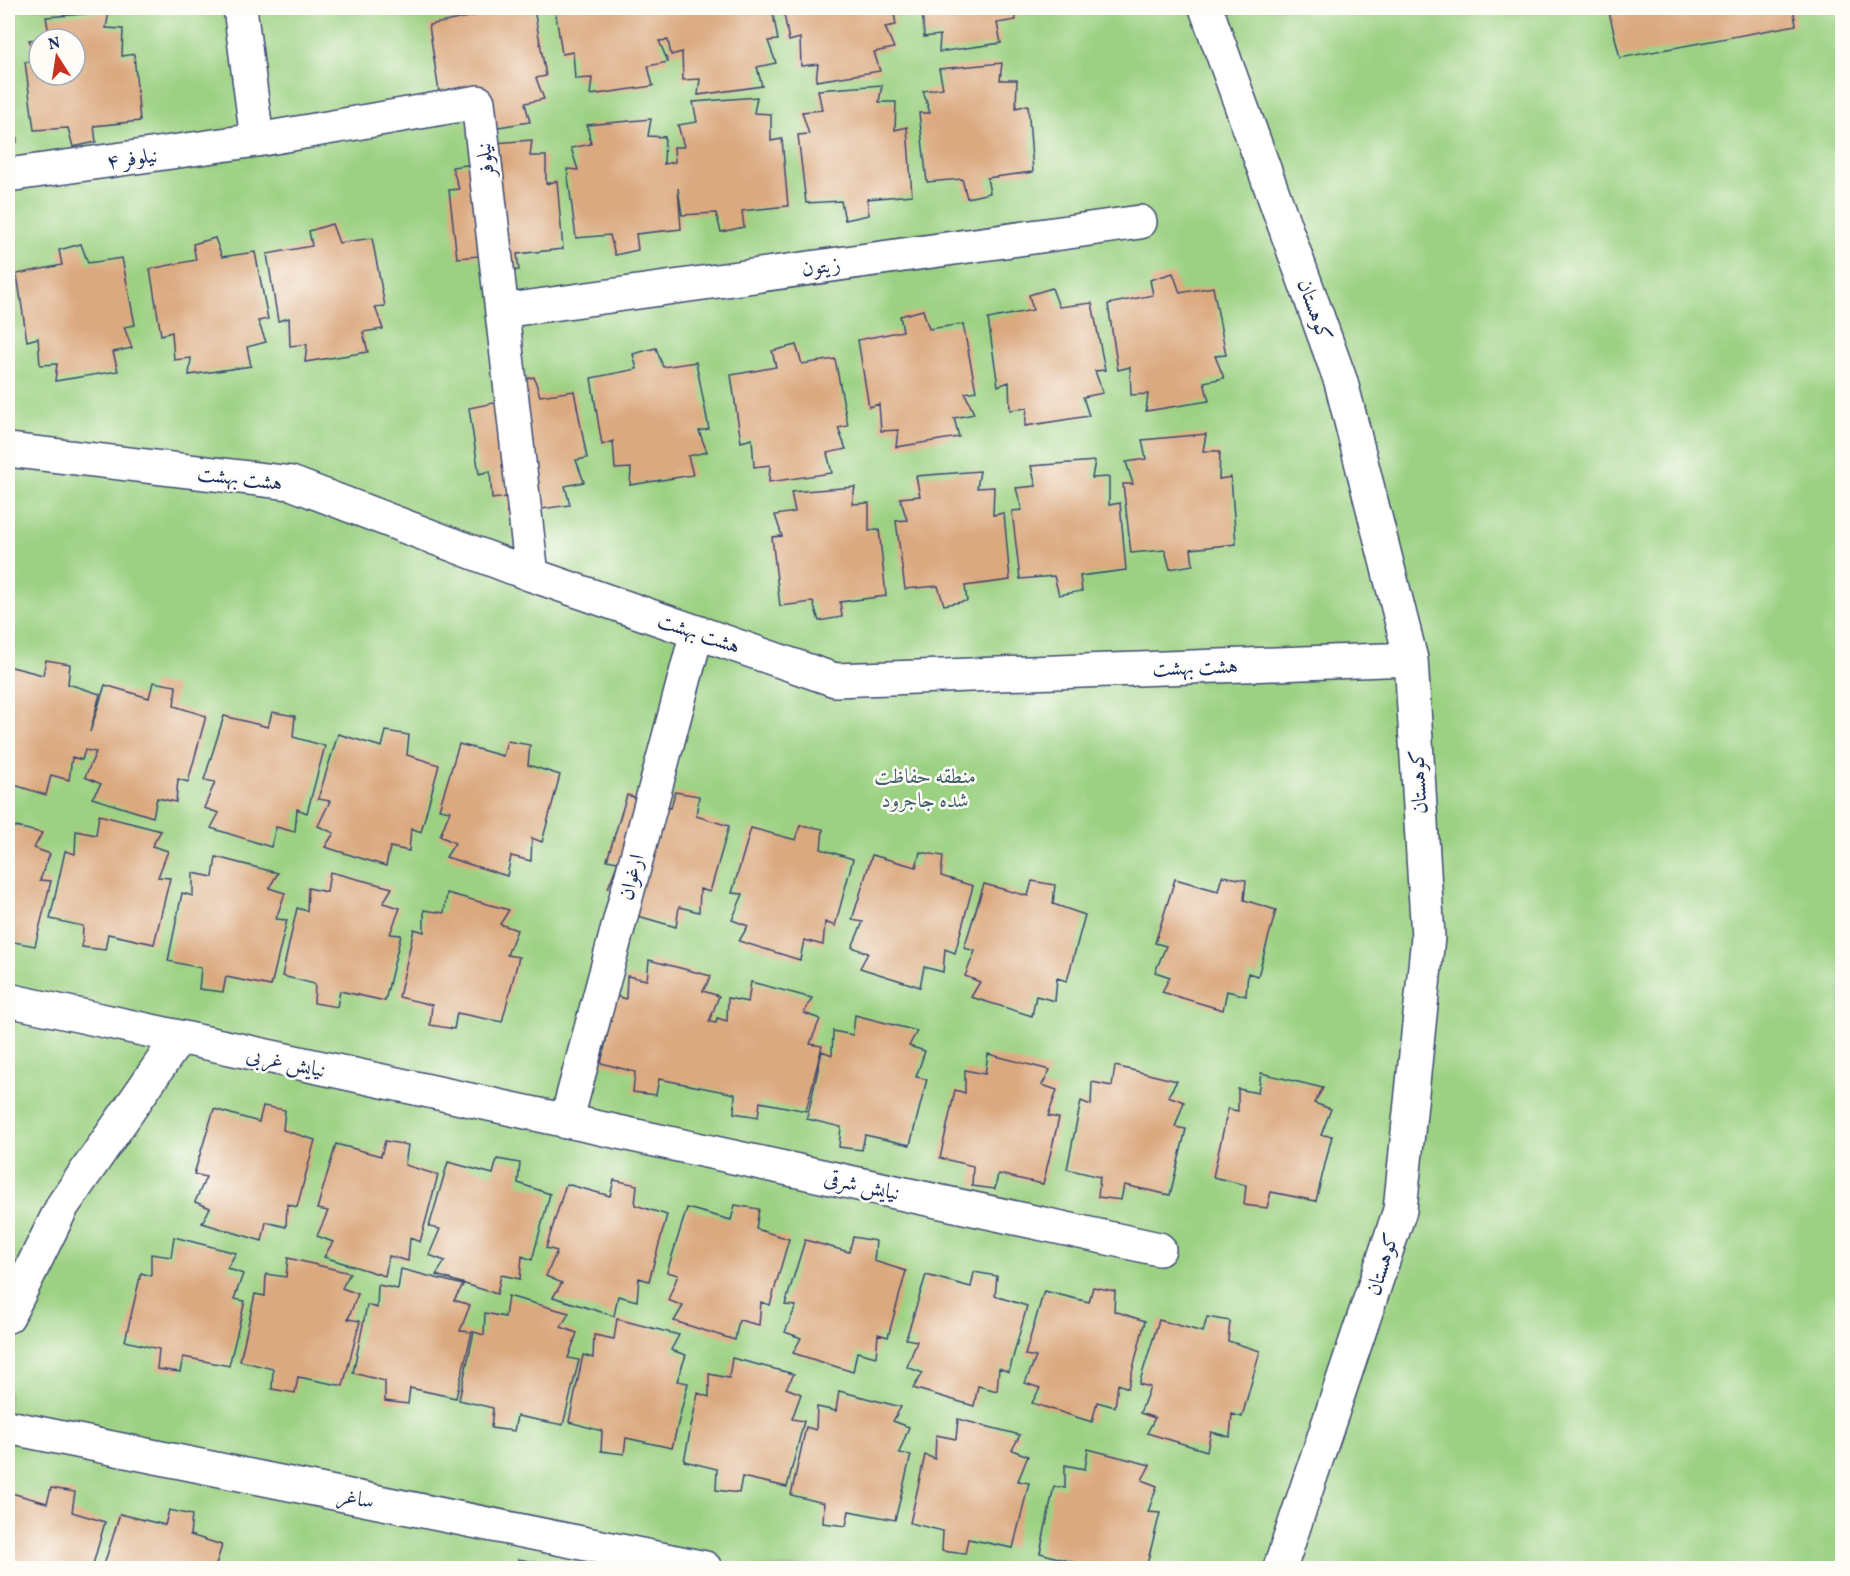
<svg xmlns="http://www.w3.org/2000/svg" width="1850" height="1576" font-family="Vollkorn,Amiri,serif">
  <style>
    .green { fill: #9cd183; stroke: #5c8070; stroke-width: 1.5; fill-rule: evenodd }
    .building { fill: #dba97f }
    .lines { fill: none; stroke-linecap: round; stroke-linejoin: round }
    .minor-casing { stroke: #3c4a6f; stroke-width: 36 }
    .minor { stroke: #fff; stroke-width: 33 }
    .labels { text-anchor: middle; stroke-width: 5; stroke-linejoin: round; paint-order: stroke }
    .street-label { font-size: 21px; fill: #1b2f5e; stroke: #fdfcf7 }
    .park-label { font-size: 21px; fill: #426069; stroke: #fdfcf7 }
  </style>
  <rect width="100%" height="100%" fill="#fdfcf7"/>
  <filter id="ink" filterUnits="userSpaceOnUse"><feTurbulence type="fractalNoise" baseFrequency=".0167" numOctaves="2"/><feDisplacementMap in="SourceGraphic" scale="12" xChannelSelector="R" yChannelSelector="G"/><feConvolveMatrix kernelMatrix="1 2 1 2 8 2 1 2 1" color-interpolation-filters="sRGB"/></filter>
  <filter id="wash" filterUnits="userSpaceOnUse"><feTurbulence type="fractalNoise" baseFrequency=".008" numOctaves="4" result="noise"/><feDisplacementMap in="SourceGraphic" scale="24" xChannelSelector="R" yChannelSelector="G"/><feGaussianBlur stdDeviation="1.35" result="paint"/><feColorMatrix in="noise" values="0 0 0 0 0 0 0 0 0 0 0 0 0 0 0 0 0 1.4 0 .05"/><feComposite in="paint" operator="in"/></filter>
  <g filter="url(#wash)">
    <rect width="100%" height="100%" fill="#f5e5cd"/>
    <path class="green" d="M8 8H1842V1568H8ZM39 39H75V75H39Z"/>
    <g id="blocks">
      <path class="building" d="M472 8H498L500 14 534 9 546 76 536 78 544 99 525 103 530 122 467 132 469 115 452 116 450 89 439 92 429 25 474 16Z
        M555 8H772L778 40 768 41 776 63 757 67 762 86 698 95 700 79 683 80 682 52 671 55 668 40 659 41 668 62 648 66 653 86 590 95 592 78 575 79 573 52 562 54Z
        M783 8H893L896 25 885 27 894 48 874 52 880 71 816 81 818 64 801 66 800 38 789 41Z
        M910 8H1011L1016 20 997 23 1001 43 939 52 940 35 924 37 922 9 911 12Z
        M1608 8H1793L1796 25 1620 58Z
        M109 12 106 28 123 29 122 56 134 54 140 121 94 126 96 142 73 147 68 128 34 130 25 62H36L29 40 39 39V75H75V39H50L46 17Z
        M1002 63 1000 80H1017L1016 108 1028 105 1033 172 987 178 990 193 967 198 962 179 927 182 919 113H930L923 91 943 88 939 69Z
        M11 74 17 142 8 143V75Z
        M882 85 879 102H896L895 130 907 127 912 195 867 199 869 215 845 220 841 201 806 203 798 135 809 134 802 112 822 110 818 90Z
        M757 97 754 113 771 114V141L782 139 788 206 742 211 744 227 721 232 716 213 682 215 678 188 681 229 636 234 638 250 615 255 610 235 576 238 567 169 578 170 571 148 591 144 587 125 651 119 648 136 665 137 664 164 675 162 674 147H684L678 125 697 122 693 102Z
        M532 140 530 156H546V184L557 181 563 249 517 254 519 270 496 274 491 255 457 258 449 190 459 189 452 167 473 164 469 145Z
        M332 224 339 243 372 238 385 306 375 307 383 329 363 332 368 352 305 362 307 344 290 346 289 318 278 321 267 254 312 246 309 231Z
        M215 238 222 257 255 252 268 319 258 321 266 342 247 347 251 366 189 375 191 358 174 360 172 332 161 335 150 269 196 260 193 244Z
        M81 244 88 263 122 258 135 325 124 327 132 348 113 352 118 371 55 381 57 364 40 365 38 338 27 341 17 274 62 265 59 250Z
        M1173 273 1180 293 1213 287 1226 355 1215 356 1224 378 1204 382 1209 401 1146 411 1148 394 1131 395 1130 367 1118 370 1108 304 1153 295 1150 280Z
        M1052 288 1059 307 1092 303 1105 370 1095 371 1103 393 1083 397 1089 416 1025 426 1027 408 1010 410 1009 382 998 386 988 319 1033 310 1029 295Z
        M923 310 929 329 963 324 976 391 965 393 974 414 954 418 959 437 896 447 898 430 881 431 879 404 869 407 858 340 903 331 900 316Z
        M8 333 14 361 8 362Z
        M796 345 802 364 835 359 848 426 838 428 846 449 827 453 832 473 769 482 770 465 754 467 752 439 741 442 731 375 776 367 772 351Z
        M656 348 663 367 696 362 709 429 699 431 707 452 688 456 693 475 630 485 631 468 615 469 613 441 602 445 591 378 637 369 633 354Z
        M534 377 540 396 574 391 587 458 576 460 584 482 565 486 570 505 507 514 508 497 492 499 490 471 479 474 469 408 514 399 511 383Z
        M1206 434 1203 451H1220L1219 479 1231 477 1236 544 1191 549 1193 565 1170 569 1165 550 1131 553 1123 484H1133L1126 462 1146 459 1142 440Z
        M1095 461 1092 478 1109 477V505L1120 503 1126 570 1080 576 1082 591 1059 595 1054 576 1020 579 1012 511 1022 510 1016 488 1036 486 1031 466Z
        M980 471 977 488 994 487 993 515 1004 513 1010 580 965 586 967 601 944 605 938 586 905 589 896 521 907 520 900 498 920 496 916 476Z
        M855 487 852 504 869 503V531L879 529 886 596 840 602 842 617 819 621 813 602 780 606 772 537 782 536 775 515 795 512 791 492Z
        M46 660 70 664 68 684 100 694 90 732 105 685 149 698 153 682 176 686 174 706 206 716 188 782 178 779 176 802 157 798 153 817 92 798 101 784 85 777 96 752 85 750 82 760 72 757 69 780 51 775 46 795 8 783V666L43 675Z
        M272 712 295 716 293 737 325 746 307 813 297 809 295 832 276 827 271 847 211 828 219 813 204 808 215 782 204 780 224 716 268 727Z
        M386 731 409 735 407 755 439 765 421 832 411 828 409 851 390 847 386 866 325 847 334 833 318 826 330 801 318 799 338 734 382 747Z
        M507 741 530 745 528 765 560 775 542 842 532 838 531 861 511 856 507 876 446 857 455 843 440 836 450 811 439 809 459 744 503 756Z
        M675 792 699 796 696 816 729 826 710 892 700 889 699 912 679 907 676 927 614 909 623 894 608 888 618 862 607 860 627 795 671 808Z
        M99 815 161 831 152 846 168 851 158 877 170 878 154 944 108 934 105 950 82 947 83 926 50 919 65 851 75 854 76 831 96 835Z
        M8 825 42 833 34 848 50 854 40 880 51 881 35 946 8 941Z
        M800 825 823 829 821 849 853 859 835 926 825 922 823 945 804 940 800 960 739 941 748 926 732 920 743 894 732 893 751 828 796 840Z
        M920 852 943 856 941 876 973 886 955 953 945 949 943 972 924 967 920 987 860 968 868 953 852 947 863 922 852 920 872 855 916 867Z
        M216 857 278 873 269 888 285 893 276 919 287 920 271 986 226 977 223 992 199 989 201 968 168 961 182 893 193 896V873L213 877Z
        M330 872 392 888 383 903 400 908 390 934 401 935 385 1001 340 991 337 1007 314 1003 315 984 282 976 297 908 307 911 308 888 327 892Z
        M1222 876 1246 880 1244 900 1276 910 1258 976 1248 973 1246 996 1227 991 1223 1010 1162 992 1170 977 1155 972 1166 946 1155 943 1175 879 1218 891Z
        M1032 881 1055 885 1053 904 1085 915 1067 981 1057 978 1055 1001 1036 996 1032 1016 971 997 980 982 965 976 975 951 964 948 984 884 1028 896Z
        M447 893 509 910 500 924 517 930 507 955 519 957 502 1022 457 1013 454 1029 430 1025 432 1005 399 997 414 929 424 932V910L444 913Z
        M649 960 711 976 703 991 719 996 709 1022 716 1023 717 1018 727 1021 728 998 748 1002 751 982 812 998 804 1013 820 1019 810 1044 822 1046 806 1111 760 1102 758 1117 734 1113 735 1094 659 1079 656 1095 633 1092 635 1072 601 1063 616 996 626 999 627 976 647 980Z
        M855 1015 917 1031 909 1046 925 1051 916 1077 927 1079 910 1145 865 1135 862 1150 839 1147 841 1127 807 1119 822 1051 832 1055 833 1031 853 1035Z
        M988 1054 1050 1070 1042 1085 1057 1090 1048 1116 1059 1118 1043 1184 998 1174 995 1189 972 1186 973 1166 940 1158 955 1090 965 1093V1070L985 1074Z
        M1115 1066 1177 1081 1168 1096 1184 1102 1175 1127 1186 1129 1170 1195 1124 1185 1121 1200 1098 1197 1100 1177 1067 1169 1081 1101 1091 1105 1092 1082 1112 1086Z
        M1261 1073 1323 1088 1314 1103 1331 1109 1321 1135 1332 1136 1316 1201 1271 1192 1267 1208 1244 1205 1246 1185 1213 1177 1228 1109 1238 1111V1089L1258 1093Z
        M263 1106 285 1110 283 1130 315 1140 297 1207 287 1204 286 1227 266 1222 262 1241 202 1223 210 1208 195 1202 206 1177 194 1174 214 1109 259 1122Z
        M385 1141 408 1145 405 1165 438 1175 420 1242 410 1238 408 1261 389 1256 385 1276 324 1257 333 1242 317 1236 328 1211 317 1209 336 1144 381 1156Z
        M497 1159 520 1163 518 1183 550 1194 532 1260 522 1256 520 1279 501 1275 497 1294 436 1275 445 1261 429 1255 440 1229 429 1227 448 1162 493 1174Z
        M614 1180 637 1185 635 1205 667 1215 649 1281 639 1278 637 1301 618 1296 614 1316 553 1297 562 1283 546 1276 557 1251 546 1248 566 1184 610 1196Z
        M735 1205 759 1209 756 1229 789 1239 770 1305 761 1302 759 1325 739 1320 735 1340 674 1321 683 1306 668 1300 678 1275 667 1272 687 1208 731 1220Z
        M174 1237 236 1253 227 1268 243 1274 234 1299 245 1301 229 1366 183 1357 180 1372 157 1369 159 1349 125 1341 141 1273 151 1276V1254L171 1257Z
        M853 1237 876 1241 874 1261 906 1271 888 1337 878 1334 876 1357 857 1352 853 1372 793 1353 801 1338 785 1332 796 1306 785 1305 805 1240 849 1252Z
        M288 1258 350 1273 342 1288 358 1294 348 1319 360 1321 343 1386 298 1377 295 1393 272 1389 273 1369 240 1361 255 1294 265 1296 266 1274 286 1277Z
        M401 1269 463 1285 454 1300 470 1305 460 1331 472 1332 456 1398 410 1388 408 1404 385 1401V1381L353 1373 367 1305 377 1308 378 1285 398 1289Z
        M974 1272 997 1276 995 1296 1027 1306 1009 1372 999 1368 997 1391 978 1386 974 1406 913 1388 923 1373 907 1367 917 1341 906 1339 926 1275 971 1287Z
        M1093 1287 1115 1291 1114 1311 1145 1321 1128 1388 1118 1384 1115 1407 1097 1402 1092 1422 1032 1403 1040 1388 1025 1383 1036 1357 1025 1355 1044 1291 1089 1302Z
        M508 1296 569 1313 561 1327 577 1333 568 1358 579 1360 563 1425 517 1416 514 1431 491 1428 493 1408 459 1400 474 1332 484 1335 485 1313 505 1317Z
        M1207 1317 1230 1321 1228 1341 1260 1351 1242 1417 1232 1414 1230 1437 1211 1432 1207 1451 1147 1433 1155 1418 1140 1413 1150 1387 1139 1384 1159 1320 1203 1332Z
        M617 1319 679 1335 671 1350 686 1355 677 1381 688 1383 672 1448 626 1438 624 1454 601 1451 602 1431 569 1422 583 1355 593 1358 594 1335 614 1339Z
        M732 1358 794 1374 786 1388 801 1394 792 1419 804 1421 787 1487 742 1477 739 1493 716 1490 717 1469 684 1461 698 1393 709 1397V1374L729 1378Z
        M839 1391 901 1407 893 1421 909 1427 899 1453 911 1455 895 1520 849 1511 846 1526 823 1523 824 1503 791 1495 806 1427 816 1430 817 1407 836 1411Z
        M958 1419 1020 1435 1012 1450 1028 1456 1018 1481 1029 1483 1013 1548 968 1539 965 1554 942 1551 943 1531 910 1523 925 1455 935 1459 936 1435 956 1439Z
        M1088 1449 1150 1465 1142 1480 1157 1486 1148 1512 1160 1513 1146 1568H1073V1562L1040 1553 1054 1486 1065 1488V1465L1085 1469Z
        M51 1488 75 1492 72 1512 105 1522 92 1568H8V1492L47 1503Z
        M169 1510 192 1515 190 1535 222 1545 215 1568H103L120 1514 165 1525Z
        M518 1559 541 1563 540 1568H516Z"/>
    </g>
  </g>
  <g filter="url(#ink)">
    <use href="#blocks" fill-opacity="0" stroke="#3c4a6f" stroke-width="1.5"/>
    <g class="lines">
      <defs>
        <path id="minor" d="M240 8 257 140
          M1206 8 1341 382 1411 659 1428 937 1400 1210 1280 1568
          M8 175 257 140 478 102 532 575
          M502 311 1140 222
          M8 450 291 483 532 575 835 680 1411 659
          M8 1000 1159 1249
          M566 1122 697 632
          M8 1316 63 1205 178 1039
          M8 1427 705 1568"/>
      </defs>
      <use href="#minor" class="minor-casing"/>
      <use href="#minor" class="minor"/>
    </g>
  </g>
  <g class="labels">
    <g class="street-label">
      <text transform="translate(132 158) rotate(-8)" y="7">نیلوفر ۴</text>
      <text transform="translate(485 160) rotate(-97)" y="7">نیلوفر</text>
      <text transform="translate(821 266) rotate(-8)" y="7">زیتون</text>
      <text transform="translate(1315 310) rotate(70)" y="7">کوهستان</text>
      <text transform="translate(240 478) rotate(7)" y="7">هشت بهشت</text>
      <text transform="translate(699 633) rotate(19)" y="7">هشت بهشت</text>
      <text transform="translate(1195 667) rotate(-2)" y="7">هشت بهشت</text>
      <text transform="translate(1418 782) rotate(-93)" y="7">کوهستان</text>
      <text transform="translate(631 877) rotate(-75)" y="7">ارغوان</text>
      <text transform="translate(286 1062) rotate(12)" y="7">نیایش غربی</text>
      <text transform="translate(862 1185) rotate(12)" y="7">نیایش شرقی</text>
      <text transform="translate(1382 1264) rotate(-72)" y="7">کوهستان</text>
      <text transform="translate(356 1498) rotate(11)" y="7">ساغر</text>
    </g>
    <g class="park-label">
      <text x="925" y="783">منطقه حفاظت<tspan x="925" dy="24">شده جاجرود</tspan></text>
    </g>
  </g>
  <rect width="1850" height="1576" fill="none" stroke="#fdfcf7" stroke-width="30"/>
  <g transform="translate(57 57) rotate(348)"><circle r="28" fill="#fdfcf7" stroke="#a3aaba" stroke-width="1.5"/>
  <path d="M0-4.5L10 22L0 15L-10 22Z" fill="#c8321e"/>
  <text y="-9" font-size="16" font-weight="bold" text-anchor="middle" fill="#1b2f5e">N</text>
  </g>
</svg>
